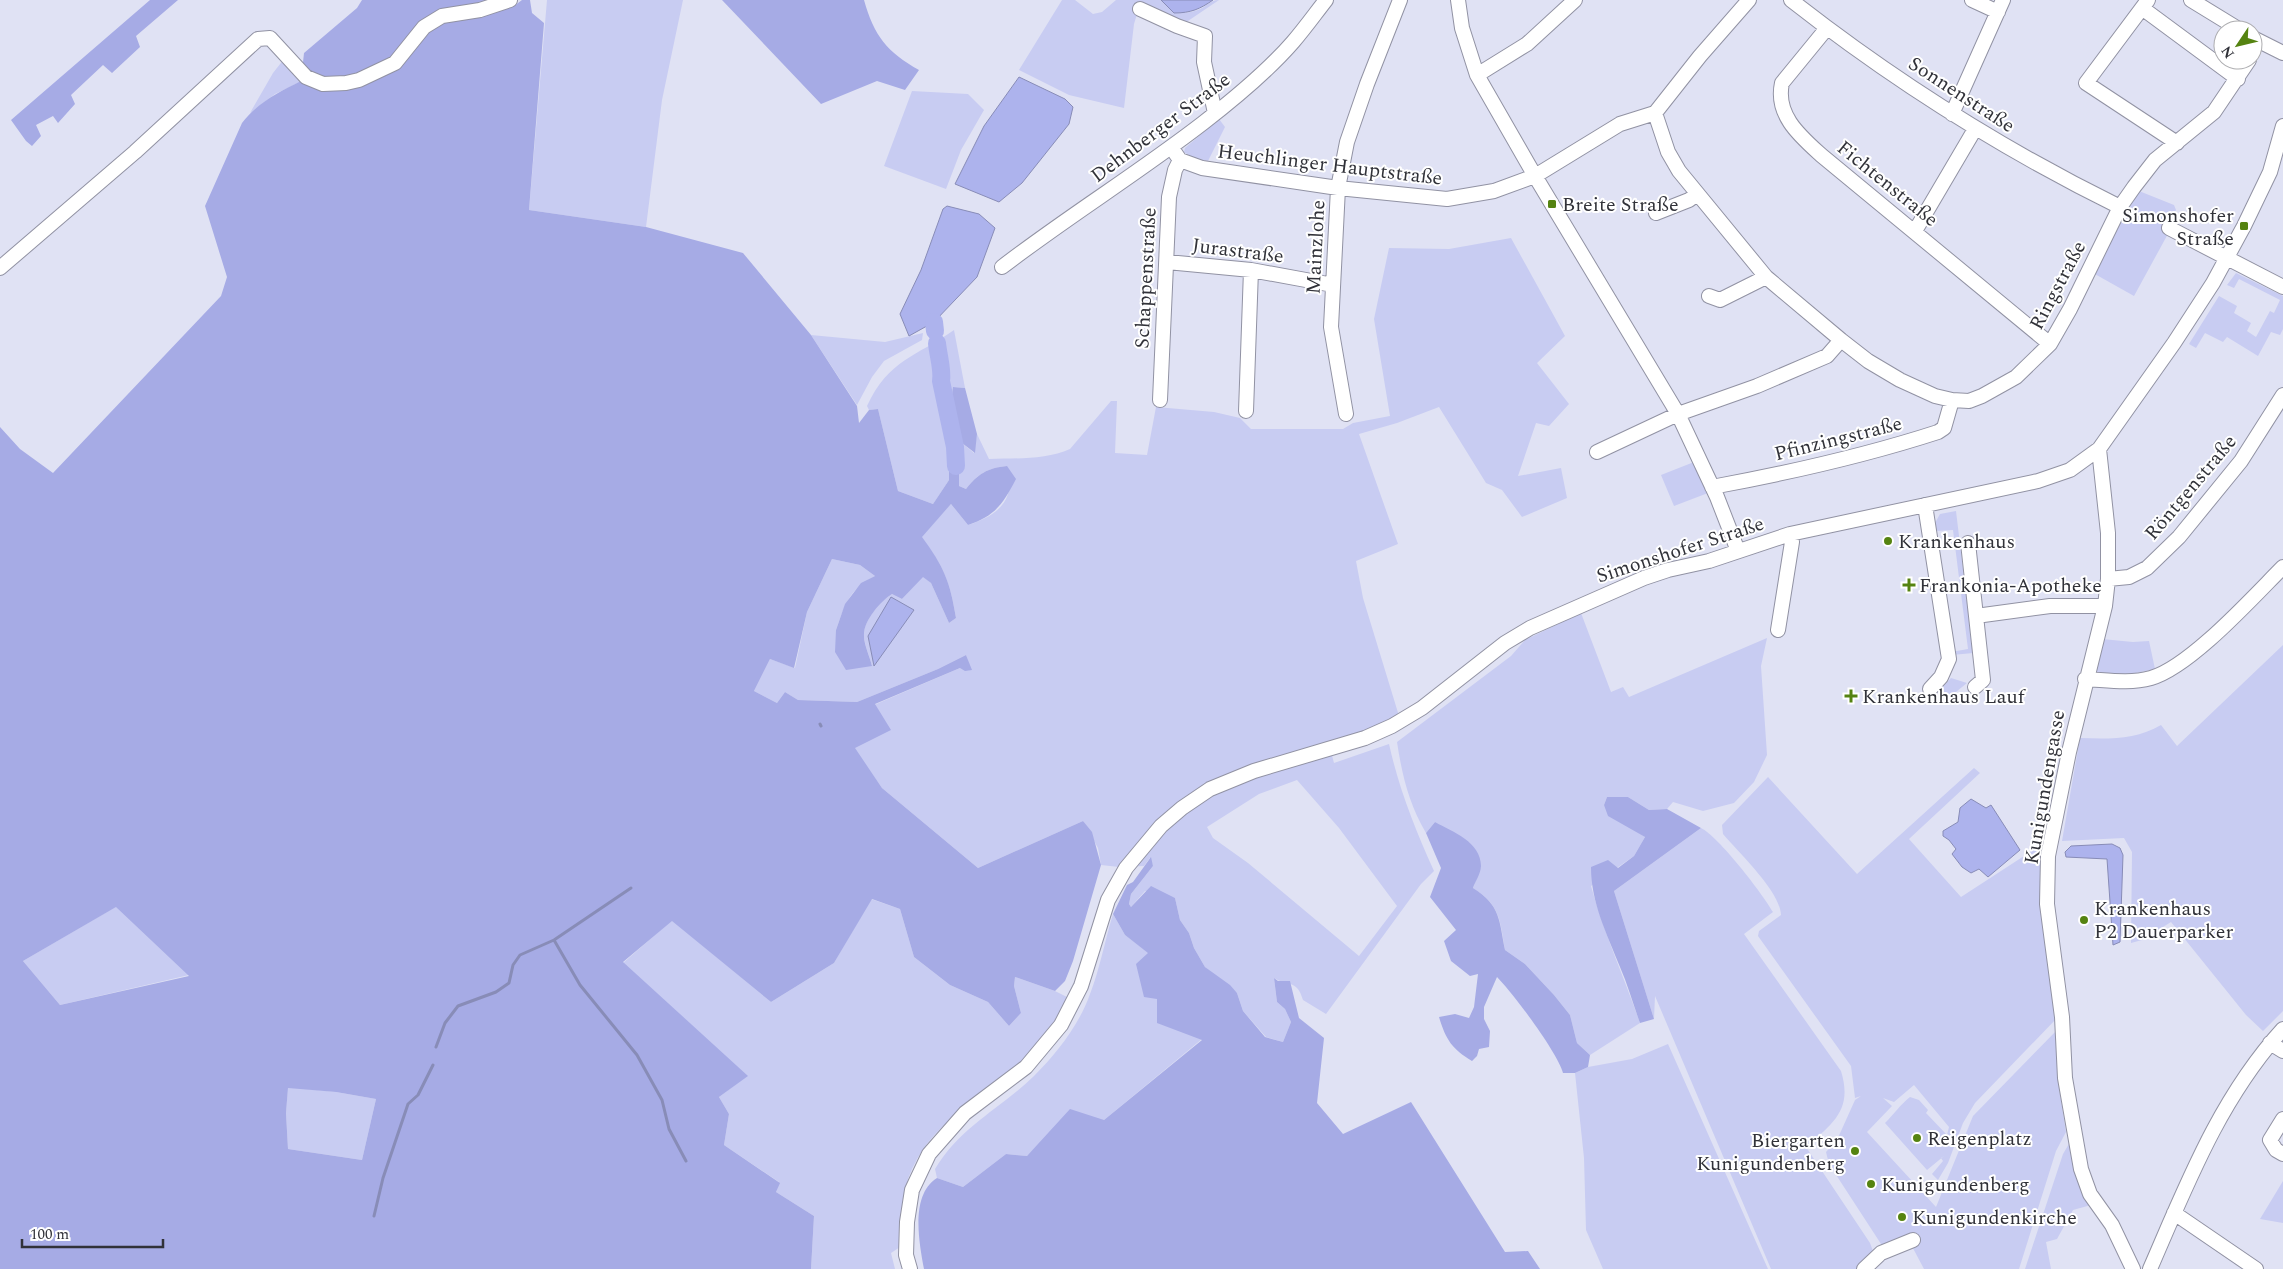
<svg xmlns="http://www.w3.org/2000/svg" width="2283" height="1269" font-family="Spectral,serif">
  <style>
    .green { fill: #c8ccf2; fill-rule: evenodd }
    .forest { fill: #a6abe5; fill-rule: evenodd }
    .water { fill: #adb3ed; stroke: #888cb7 }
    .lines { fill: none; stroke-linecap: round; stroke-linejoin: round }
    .stream { stroke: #888cb7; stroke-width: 3 }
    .river { stroke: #adb3ed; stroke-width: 18 }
    .minor-casing { stroke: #9192a3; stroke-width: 16 }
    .minor { stroke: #fff; stroke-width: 14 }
    .poi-dot { fill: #558311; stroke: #fff; stroke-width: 2 }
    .labels { text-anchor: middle; stroke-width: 4; stroke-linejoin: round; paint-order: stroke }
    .street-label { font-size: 20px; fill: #313239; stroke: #fff }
    .poi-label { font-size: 20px; fill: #313239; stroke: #fff; text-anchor: start }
  </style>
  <rect width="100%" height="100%" fill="#e0e2f4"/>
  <path class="green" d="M547 0H683L662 100 646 227 529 210Z
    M1062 0H1075L1093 14 1102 12 1116 0H1161L1174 13C1183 13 1192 13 1200 9 1207 6 1210 0 1219 0L1182 25 1137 14 1134 24 1124 108 1069 95 1019 70Z
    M284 59 302 81 275 94 250 113 273 73Z
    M912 91 968 94 984 110 961 150 946 189 884 166Z
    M1219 119 1225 127 1208 161 1195 159 1184 152 1185 148Z
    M2139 191 2174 205 2176 210 2166 231 2169 232 2134 296 2093 273Z
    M1511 238 1565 336 1537 363 1569 404 1549 426 1536 423 1518 476 1561 468 1567 498 1522 517 1502 490 1486 483 1439 407 1397 423 1359 434 1398 544 1356 561 1363 598 1399 716 1364 732 1329 744 1334 763 1389 744C1399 789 1415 829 1434 871L1421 884 1326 1014 1303 1000C1297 979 1287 986 1274 978L1277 1002 1285 1009 1291 1022 1283 1042 1266 1037 1243 1011 1237 993 1205 967 1194 948 1189 933 1180 920 1175 898 1145 891 1131 907 1129 904 1131 894 1153 866 1150 858 1144 866 1119 867 1101 865 1098 848 1083 821 978 868 882 788 854 748 874 705 960 668 971 670 966 655 938 669 857 702 798 700 785 692 777 703 754 691 770 659 795 668 807 612 832 559 860 565 875 576C849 589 845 605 836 630L872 666C870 657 864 645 864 635 863 621 881 601 892 594L902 599 923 576 931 583 949 623 956 618C950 581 944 567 921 537L951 504 968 525C984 520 1003 511 1008 494 1010 487 1007 474 1007 466 987 468 978 474 966 489L959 486V449L962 443 974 453 977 434 989 459C1015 458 1046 460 1070 449L1111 401H1117L1115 453 1147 455 1156 407 1214 412 1240 418 1251 429H1343L1353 423 1390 416 1374 319 1389 248 1449 249ZM891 598 913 610 874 665ZM1297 780 1339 828 1397 906 1359 956 1248 863 1213 838 1207 827 1259 794Z
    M2236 273 2283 296V329L2280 335 2271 332 2258 356 2227 337 2223 342 2205 333 2196 348 2189 344 2219 296 2237 306 2234 313 2251 323 2247 331 2256 337 2270 311 2274 313 2280 300 2239 279 2234 288 2227 285Z
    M954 330 965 388 954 387 950 413 943 414 949 448V480L933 504 898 491 878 409 869 410 867 406C889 359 916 357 954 330Z
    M923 333 922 340 884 361 872 377 857 405 811 335 885 342Z
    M1694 462 1708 493 1674 506 1661 475Z
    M1956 511 1973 653 1952 655 1951 652 1968 649 1953 530 1935 531V523L1940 514Z
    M1581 613 1611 692 1623 687 1629 697 1767 638 1761 666 1767 755 1754 782 1734 803 1703 811 1673 802 1667 809 1649 810 1628 797H1607L1604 805 1629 826 1645 837 1634 856 1591 886C1604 933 1624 977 1640 1023L1590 1055 1577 1043 1570 1015 1554 995 1525 964 1505 950C1500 920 1500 905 1473 888L1481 867 1435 822 1426 833C1409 804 1402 775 1397 742L1511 656 1525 640Z
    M2102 639 2133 642 2149 641 2155 669 2126 675 2096 674 2093 668Z
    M2283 645V1011L2263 1031 2246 1015 2171 922 2142 940 2131 943 2132 852 2124 838 2062 841 2080 738C2108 739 2136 740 2161 725L2177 746Z
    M1951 678 1967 683 1941 704 1939 691Z
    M1974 768 1980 773 1909 839 1961 897 2044 843 2057 1018 1975 1103 1963 1123 1948 1163 1938 1180 1932 1174 1943 1161 1941 1158 1944 1156 1927 1170 1885 1123C1894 1114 1900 1105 1910 1097L1919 1100 1928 1110 1926 1113 1947 1135 1949 1127 1914 1085 1894 1102 1883 1098 1892 1106 1867 1132 1936 1207 1973 1116 2057 1030 2059 1088 2066 1132 2056 1151 2019 1269H1924L1906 1235 1883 1247 1829 1164 1826 1152 1837 1140 1855 1100 1861 1096 1855 1098 1851 1066 1758 936 1759 931 1781 915C1780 891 1739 853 1723 834L1722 825 1768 777 1857 874Z
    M1701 828C1718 836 1763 894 1773 912L1744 934 1841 1071C1853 1110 1833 1123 1806 1147L1870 1243 1873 1251 1857 1269H1771L1655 996 1654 1019 1614 891Z
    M871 899 900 909 914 957 950 985 988 1002 1009 1026 1021 1013 1014 986 1015 977 1055 991 1069 998C1055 1025 1036 1050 1013 1070 969 1107 921 1129 905 1189 900 1208 901 1228 900 1247L891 1253 895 1269H811L814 1216 776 1192 779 1182 724 1145 729 1114 719 1097 747 1076 623 963 672 920 771 1002 834 963Z
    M117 906 189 975 60 1005 23 961Z
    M1113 914 1125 935 1149 953 1157 999 1202 1039 1104 1120 1038 1146 1027 1156 1006 1154 963 1187 937 1178 935 1169C961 1126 1000 1109 1034 1076 1057 1053 1079 1025 1090 994 1100 968 1105 940 1113 914Z
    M1668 1044 1768 1269H1603L1586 1230 1584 1158 1575 1073 1588 1067 1632 1059Z
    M288 1087 336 1092 376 1099 362 1160 288 1149 286 1113Z
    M2070 1142 2081 1191 2091 1205 2073 1210 2057 1239 2046 1242 2051 1269H2025L2063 1154Z
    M2283 1181V1223L2260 1219Z"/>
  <path class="forest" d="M150 0H178L136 36 140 47 112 73 103 65 71 95 75 104 58 123 53 116 36 125 41 136 32 146 26 141 11 120Z
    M362 0H502L496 4 514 6 522 0H530L532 13 544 23 529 210 646 227 743 253 811 335 857 406 859 423 869 410 878 409 898 491 933 504 949 480V448L943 414 950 413 953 387 965 388 977 434 975 453 962 443 959 449V486L966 489C978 474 987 468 1007 466L1016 479C1003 504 995 516 968 525L951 504 922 537C944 567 950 581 956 618L949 623 931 583 923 577 902 599 892 594C881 601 863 621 864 636 864 645 870 657 872 666L846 670 835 652 836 630 845 604 861 583 875 576 860 565 832 559 807 612 794 668 770 659 754 691 777 703 785 692 798 700 857 702 938 669 966 655 972 670 965 671 960 668 875 704 891 730 855 748 882 788 978 868 1083 821 1092 832 1101 865 1073 961 1065 981 1055 991 1015 977 1014 986 1021 1013 1009 1026 988 1002 950 985 914 957 900 909 872 899 834 963 771 1002 672 921 623 962 748 1076 719 1097 729 1114 724 1145 780 1183 776 1192 814 1216 811 1269H0V427L20 449 53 473 221 296 227 277 205 206 242 123C257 103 279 92 301 81L304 53 357 8ZM116 907 189 976 60 1005 23 961ZM288 1088 336 1092 376 1099 362 1160 288 1149 286 1113Z
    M722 0H864C874 36 887 52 919 70L905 90 877 81 821 104Z
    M1607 797H1628L1649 810 1667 809 1701 828 1614 891 1654 1019 1640 1023C1633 1004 1628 985 1620 967 1607 934 1591 903 1591 867L1608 860 1618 868 1634 856 1645 837 1608 816 1604 805Z
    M1435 822C1453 832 1481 842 1481 866 1481 873 1475 882 1473 888 1501 906 1499 920 1505 950L1525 964 1554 995 1570 1015 1577 1043 1590 1055 1588 1067 1575 1073H1563C1558 1053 1512 992 1497 977L1484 1007V1019L1490 1031 1489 1047 1479 1049 1477 1056 1472 1061C1452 1049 1446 1040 1439 1017L1455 1014 1469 1018 1474 1007 1478 974 1470 976 1451 961 1444 941 1456 930 1430 897 1441 868 1426 833Z
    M1151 857 1153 866 1131 894 1129 904 1131 907 1151 886 1175 898 1180 920 1189 933 1194 948 1205 967 1230 985 1237 993 1243 1011 1265 1037 1283 1042 1291 1022 1285 1009 1277 1002 1274 978 1278 981H1290L1299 1018 1324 1038 1317 1103 1343 1134 1411 1102 1505 1252 1528 1251 1540 1269H924C919 1242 910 1195 937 1178L963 1187 1006 1154 1027 1156 1070 1109 1104 1120 1202 1040 1157 1023V999L1144 997 1136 964 1148 953 1125 935 1113 914 1127 885 1133 882Z"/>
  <path class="water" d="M1161 0H1213C1200 9 1191 13 1174 13Z
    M1019 77 1065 99 1073 107 1069 124 1022 183 999 202 955 184 984 126Z
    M947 206 979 214 995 228 977 277 934 322 909 336 900 314 921 270 943 209Z
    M891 597 914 610 874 666 868 636Z
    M1971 799 1986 808 1991 805 2020 850 1988 877 1979 869 1971 873 1962 867 1952 854 1956 849 1949 840 1943 836V831L1958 822 1960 808Z
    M2112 844 2120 848 2123 855 2120 942 2113 945 2107 859 2066 857 2065 852 2071 846Z"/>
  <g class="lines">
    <path class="stream" d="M820 724 821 726
      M554 940 580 985 637 1055 662 1100 669 1129 686 1161
      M436 1047 445 1023 458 1006 496 992 509 983 513 965 520 955 554 940 631 888
      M374 1216 383 1178 408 1104 418 1095 433 1065"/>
    <path class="river" d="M934 322 935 331
      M937 343C938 355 943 370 941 381L955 447 956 466"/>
    <defs>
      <path id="minor" d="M1458 0 1462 28 1477 75 1535 176 1678 414 1717 497 1738 551
        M1791 0C1893 80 2004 150 2120 207
        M1972 0 1998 12
        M2148 0 2086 83 2177 143
        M2191 0 2240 30
        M2142 8 2238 79
        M1140 9 1177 26 1205 36 1204 62 1215 113
        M1827 28 1782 83C1775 115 1800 136 1821 155L2050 344
        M2253 38 2283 53
        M1477 75 1527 44 1575 0
        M1655 113 1668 152 1679 171 1766 277 1841 340 1868 361 1900 380 1935 396 1952 400 1969 401 1982 396 2016 377 2050 344 2070 309 2120 207 2134 187 2155 160 2214 112 2249 60
        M1952 114 2003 0
        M1171 147 1180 160 1202 168 1338 188 1447 199 1494 191 1535 176 1620 124 1655 113 1700 56 1749 0
        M1656 213 1689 200 1697 194
        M2169 228 2283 287
        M1915 231 1975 129
        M1167 262 1251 270 1333 285
        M1002 267C1067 217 1137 174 1203 123 1234 99 1267 72 1293 42 1305 28 1315 14 1326 0
        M0 268 135 152 258 39 270 38 306 77 323 84 346 83 359 80 395 63 424 27 442 16 480 10 510 0
        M1709 296 1720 300 1766 277
        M1160 400 1169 197 1175 170 1180 160
        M1246 411 1251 270
        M1346 414 1331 327 1338 188 1347 142 1367 84 1400 0
        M2099 449 2108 533V579L2105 606 2069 752 2048 856 2047 904 2062 1017 2065 1078 2081 1169 2090 1194 2112 1225 2133 1269
        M1597 452 1678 414 1757 386 1827 356 1841 340
        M1712 487C1788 473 1864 456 1938 432L1944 428 1952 400
        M1925 505 1949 659 1941 677 1930 689
        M1968 543 1976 616 2050 606H2105
        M2108 579 2129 577 2147 568 2179 537 2241 461 2283 395
        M1778 630 1792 542 1790 534
        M2085 679C2107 680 2129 684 2151 678 2190 667 2253 597 2283 567
        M1975 687 1983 680 1976 616
        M2270 1043 2283 1051
        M2283 1119 2270 1140 2276 1150 2283 1154
        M2174 1213 2256 1269
        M910 1269 906 1255 907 1222 912 1190 929 1154 965 1113 1026 1067 1061 1025 1081 986 1108 900 1126 868 1161 826 1182 808 1210 789 1254 771 1365 738 1392 726 1422 708 1505 643 1530 628 1644 578 1668 570 1709 561 1790 534 2038 481 2070 470 2099 449 2174 343 2213 283 2244 226 2270 172 2283 126
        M1864 1269 1881 1253 1913 1240
        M2150 1269C2187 1184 2220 1098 2283 1029"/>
    </defs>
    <use href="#minor" class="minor-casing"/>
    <use href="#minor" class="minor"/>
  </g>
  <g class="poi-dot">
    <rect x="1547" y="199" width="10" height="10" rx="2.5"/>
    <rect x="2239" y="221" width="10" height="10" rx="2.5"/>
    <circle cx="1888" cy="541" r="5"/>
    <path d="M1906.5 577.5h5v5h5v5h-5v5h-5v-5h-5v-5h5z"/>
    <path d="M1848.5 688.5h5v5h5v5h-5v5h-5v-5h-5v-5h5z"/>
    <circle cx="2084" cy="920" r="5"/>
    <circle cx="1917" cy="1138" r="5"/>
    <circle cx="1855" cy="1151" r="5"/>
    <circle cx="1871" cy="1184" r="5"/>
    <circle cx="1902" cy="1217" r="5"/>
  </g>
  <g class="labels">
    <g class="street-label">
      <text transform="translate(1962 94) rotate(33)" y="7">Sonnenstraße</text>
      <text transform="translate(1160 127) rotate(-37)" y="7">Dehnberger Straße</text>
      <text transform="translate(1330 164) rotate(7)" y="7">Heuchlinger Hauptstraße</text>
      <text transform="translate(1888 183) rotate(39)" y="7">Fichtenstraße</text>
      <text transform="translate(1315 247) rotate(-87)" y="7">Mainzlohe</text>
      <text transform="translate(1238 250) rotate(7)" y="7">Jurastraße</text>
      <text transform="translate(1145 278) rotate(-87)" y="7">Schappenstraße</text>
      <text transform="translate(2057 285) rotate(-62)" y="7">Ringstraße</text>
      <text transform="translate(1838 438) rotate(-14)" y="7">Pfinzingstraße</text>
      <text transform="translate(2190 487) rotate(-50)" y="7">Röntgenstraße</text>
      <text transform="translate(1680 549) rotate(-18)" y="7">Simonshofer Straße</text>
      <text transform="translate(2044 787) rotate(-80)" y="7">Kunigundengasse</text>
    </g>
    <g class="poi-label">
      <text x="1562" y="211">Breite Straße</text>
      <text x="2234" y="222" text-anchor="end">Simonshofer<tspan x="2234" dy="23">Straße</tspan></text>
      <text x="1898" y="548">Krankenhaus</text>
      <text x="1919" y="592">Frankonia-Apotheke</text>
      <text x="1862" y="703">Krankenhaus Lauf</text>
      <text x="2094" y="915">Krankenhaus<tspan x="2094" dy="23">P2 Dauerparker</tspan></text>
      <text x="1927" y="1145">Reigenplatz</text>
      <text x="1845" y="1147" text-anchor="end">Biergarten<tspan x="1845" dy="23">Kunigundenberg</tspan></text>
      <text x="1881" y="1191">Kunigundenberg</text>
      <text x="1912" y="1224">Kunigundenkirche</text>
    </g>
  </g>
  <g transform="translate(2238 45) rotate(235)"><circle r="24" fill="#ffffff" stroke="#adadb0"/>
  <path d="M0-4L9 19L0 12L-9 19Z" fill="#558311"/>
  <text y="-8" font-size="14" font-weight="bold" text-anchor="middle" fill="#313239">N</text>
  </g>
  <path d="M22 1239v8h141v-8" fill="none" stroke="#313239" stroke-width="2.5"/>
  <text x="30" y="1239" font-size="15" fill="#313239" stroke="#ffffff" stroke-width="4" paint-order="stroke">100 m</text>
</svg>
